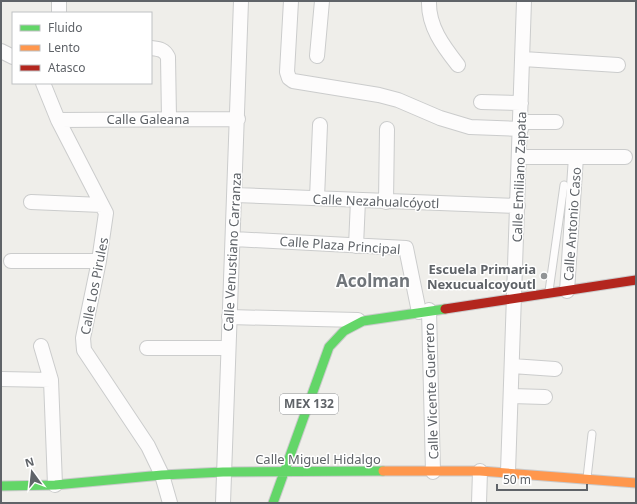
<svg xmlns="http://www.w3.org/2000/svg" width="637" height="504" font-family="'Noto Sans',sans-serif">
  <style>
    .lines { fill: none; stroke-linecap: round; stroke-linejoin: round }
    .lane-casing { stroke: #cbcccc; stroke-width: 9 }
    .street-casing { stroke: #cbcccc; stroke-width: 16 }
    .fast-casing { stroke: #cacacb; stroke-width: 11 }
    .slow-casing { stroke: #cacacb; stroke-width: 11 }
    .jam-casing { stroke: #cacacb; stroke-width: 11 }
    .lane { stroke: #fdfcfc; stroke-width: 7 }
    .street { stroke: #fdfcfc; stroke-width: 14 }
    .fast { stroke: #63d668; stroke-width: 9 }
    .slow { stroke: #ff974d; stroke-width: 9 }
    .jam { stroke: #b3261e; stroke-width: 9 }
    .poi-dot { fill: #919496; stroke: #fff; stroke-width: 1.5 }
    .labels { text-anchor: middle; stroke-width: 3; stroke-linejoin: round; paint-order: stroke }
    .shield { fill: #fff; stroke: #8f9295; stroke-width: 1 }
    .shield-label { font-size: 12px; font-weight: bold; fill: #5f6368 }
    .street-label { font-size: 13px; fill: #5f6368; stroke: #fff }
    .poi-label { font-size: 13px; font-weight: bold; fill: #5f6368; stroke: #fff; text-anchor: end }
    .district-label { font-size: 17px; font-weight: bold; fill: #70757a; stroke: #fff }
  </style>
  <rect width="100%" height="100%" fill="#efeeea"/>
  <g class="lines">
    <defs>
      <path id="lane" d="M549 291 564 185
        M587 478 592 434"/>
      <path id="street" d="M59 1V13
        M291 1 287 72 289 78 293 81 379 95 398 100 440 118 470 127 521 129
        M429 1C428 26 443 46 458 65
        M151 48C159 49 164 49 168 57L169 118
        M1 51 13 57
        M317 56 322 1
        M523 59 618 65
        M43 83 58 120 106 213 99 261 83 338 84 350 148 446 162 475 170 503
        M481 102 521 103
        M58 120 238 119
        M521 122H556
        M520 157H625
        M235 195 518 206
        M317 198 320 125
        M31 202 102 205
        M386 202 387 129
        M234 239 406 248 419 312
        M356 246 358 200
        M11 261H99
        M567 291 576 157
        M429 310 433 472
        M229 317 358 320
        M41 346 51 380 55 485
        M147 348H227
        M512 366 555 369
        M1 379 51 380
        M511 396 545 397
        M508 472 524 1
        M223 503 241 1
        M479 503 480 471"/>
      <path id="fast" d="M1 486 55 485 162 475 223 472 383 471
        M273 503 329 347 344 331 363 321 445 309"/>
      <path id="slow" d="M383 471H480L636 483"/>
      <path id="jam" d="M445 309 636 280"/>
    </defs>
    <use href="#lane" class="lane-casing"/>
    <use href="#street" class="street-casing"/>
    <use href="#fast" class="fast-casing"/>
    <use href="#slow" class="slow-casing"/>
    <use href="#jam" class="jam-casing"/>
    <use href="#lane" class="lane"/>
    <use href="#street" class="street"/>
    <use href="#fast" class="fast"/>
    <use href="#slow" class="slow"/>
    <use href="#jam" class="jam"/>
  </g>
  <circle class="poi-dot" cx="544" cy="276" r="4"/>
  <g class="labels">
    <rect class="shield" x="280" y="394" width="58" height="20" rx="3"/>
    <g class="shield-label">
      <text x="309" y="408">MEX 132</text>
    </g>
    <g class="street-label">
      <text x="148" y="124">Calle Galeana</text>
      <text transform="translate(519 177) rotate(-88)" y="5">Calle Emiliano Zapata</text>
      <text transform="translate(376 201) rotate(2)" y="5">Calle Nezahualcóyotl</text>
      <text transform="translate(572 224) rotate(-86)" y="5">Calle Antonio Caso</text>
      <text transform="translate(340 245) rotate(4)" y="5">Calle Plaza Principal</text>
      <text transform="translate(232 252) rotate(-87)" y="5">Calle Venustiano Carranza</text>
      <text transform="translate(94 286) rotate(-79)" y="5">Calle Los Pirules</text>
      <text transform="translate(431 391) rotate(-92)" y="5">Calle Vicente Guerrero</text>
      <text x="318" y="464">Calle Miguel Hidalgo</text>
    </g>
    <g class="poi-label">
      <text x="536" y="274">Escuela Primaria<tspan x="536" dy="15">Nexucualcoyoutl</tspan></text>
    </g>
    <g class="district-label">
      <text x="373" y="287">Acolman</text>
    </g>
  </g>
  <rect width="637" height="504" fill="none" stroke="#5f6368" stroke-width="4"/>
  <rect x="12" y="12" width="140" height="72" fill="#ffffff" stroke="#bfc1c3"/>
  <rect x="20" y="25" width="20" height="6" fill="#63d668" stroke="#bfc1c3"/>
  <text x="48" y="32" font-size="12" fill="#5f6368">Fluido</text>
  <rect x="20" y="45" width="20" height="6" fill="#ff974d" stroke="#bfc1c3"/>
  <text x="48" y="52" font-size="12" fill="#5f6368">Lento</text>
  <rect x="20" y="65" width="20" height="6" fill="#b3261e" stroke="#bfc1c3"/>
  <text x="48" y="72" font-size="12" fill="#5f6368">Atasco</text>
  <g transform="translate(32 472) rotate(345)" stroke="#ffffff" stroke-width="3" paint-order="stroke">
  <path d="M0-3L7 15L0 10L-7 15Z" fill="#5f6368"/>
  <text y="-6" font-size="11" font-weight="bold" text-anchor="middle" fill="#5f6368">N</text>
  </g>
  <path d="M497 484v6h90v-6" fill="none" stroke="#5f6368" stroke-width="2"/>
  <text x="503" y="484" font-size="12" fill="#5f6368" stroke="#ffffff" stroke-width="3" paint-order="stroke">50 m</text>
</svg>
